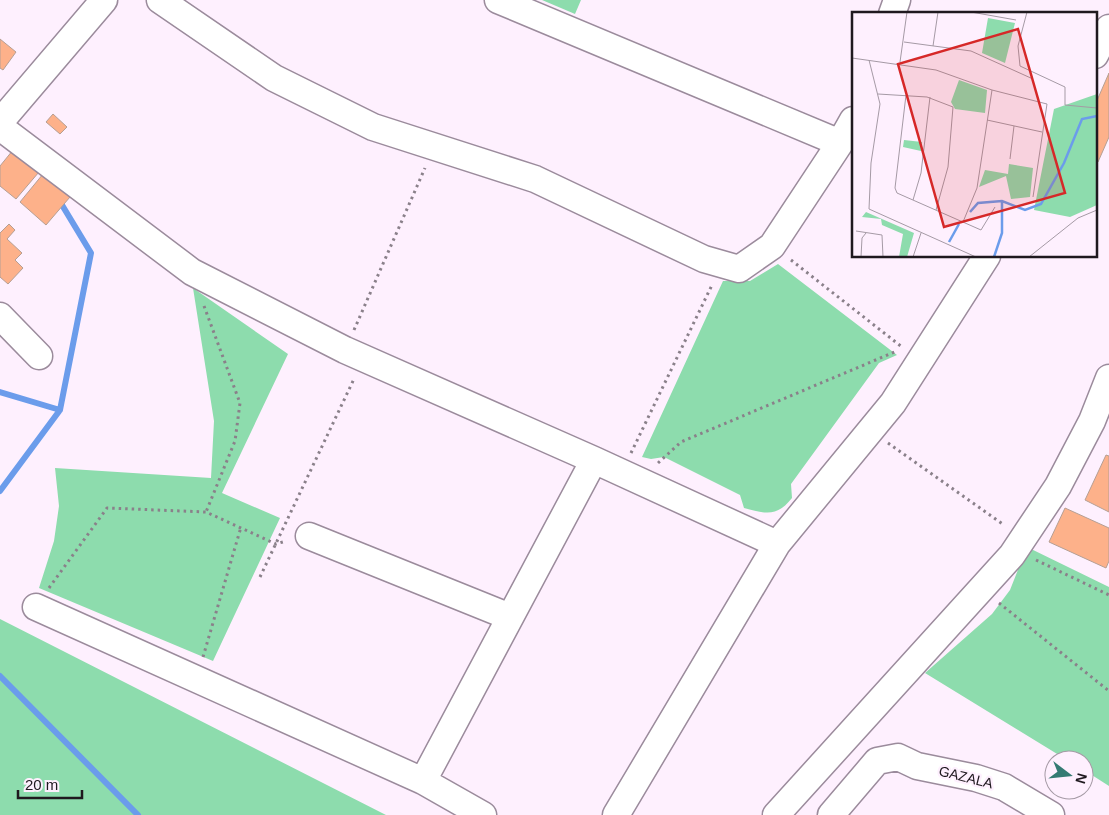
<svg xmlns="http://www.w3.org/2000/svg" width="1109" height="815" font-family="Helvetica,sans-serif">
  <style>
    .green { fill: #8ddcad }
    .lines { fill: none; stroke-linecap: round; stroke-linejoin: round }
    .stream { stroke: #6b9ceb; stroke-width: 6 }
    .building { fill: #fdb18a; stroke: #b59f94 }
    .minor-casing { stroke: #9b8b9c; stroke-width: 29 }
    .path { stroke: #8a808a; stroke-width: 3; stroke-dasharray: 2.5 4; stroke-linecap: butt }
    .minor { stroke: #fff; stroke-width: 26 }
    .labels { text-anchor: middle; stroke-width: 4.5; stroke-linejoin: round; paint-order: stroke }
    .street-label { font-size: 14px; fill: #1f191f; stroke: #fef0fe }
    .inset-river { fill: none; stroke: #6b9ceb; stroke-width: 2.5 }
    .inset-road { fill: none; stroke: #a59aa5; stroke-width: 1 }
    .view { fill: #d62828; fill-opacity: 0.15; stroke: #d62828; stroke-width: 2.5 }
    .inset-edge { fill: none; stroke: #1f191f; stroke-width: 2.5 }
  </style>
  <rect width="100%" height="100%" fill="#fef0fe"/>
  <path class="green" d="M542 0H581L575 14Z
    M778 264 897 355 879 363 791 484 792 498C777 517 766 514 744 508L740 495 664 457 651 459 642 457 723 281H750Z
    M193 288 288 354 222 493 280 518 213 661 39 588 54 541 59 506 55 468 211 478 214 421Z
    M1027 547 1109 587V786L1084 770V760H1067L925 673 992 614 1010 590Z
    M0 619 386 815H0Z"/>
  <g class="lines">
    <path class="stream" d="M0 392 60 410
      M0 491 60 410 91 253 59 200
      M0 676 138 815"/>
  </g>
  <path class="building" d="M0 39 16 52 3 70 0 68Z
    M1109 73V137L1098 162 1095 161V105Z
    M53 114 67 127 60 134 46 122Z
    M13 150 39 172 16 199 0 186V166Z
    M43 174 70 197 46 225 20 202Z
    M9 224 15 230 7 239 22 253 15 260 23 268 8 284 0 277V233Z
    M1106 455 1109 456V512L1085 500Z
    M1065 508 1109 528V561L1106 568 1049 542Z"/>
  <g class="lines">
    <defs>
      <path id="minor" d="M160 0 274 78 373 127 535 179 704 259 739 269 772 246 840 143 853 120
        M498 0 840 143
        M892 14 897 0
        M1095 55 1109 28
        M0 122 104 0
        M0 127 192 272 345 350 594 460 777 544
        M0 316 39 356
        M309 536 510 617
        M36 607 423 781 483 815
        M423 781 594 460
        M616 815 777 544 893 403 987 256
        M776 815 1012 555 1058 486 1092 421 1109 378
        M831 815 877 761 898 757 917 766 976 778 1004 787 1051 815"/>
    </defs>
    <use href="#minor" class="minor-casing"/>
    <path class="path" d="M791 260 902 347
      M204 306 240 403 235 441 206 512
      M354 330 425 168
      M888 443 1004 525
      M631 453 712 285
      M658 463 681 442 897 351
      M1036 560 1109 595
      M260 577 354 379
      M49 588 107 508 206 512 276 544 286 541
      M999 603 1109 691
      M203 657 241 527"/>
    <use href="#minor" class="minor"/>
  </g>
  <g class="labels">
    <g class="street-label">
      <text transform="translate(966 777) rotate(14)" y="5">GAZALA</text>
    </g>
  </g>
  <g transform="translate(852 12)">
    <rect width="245" height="245" fill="#fef0fe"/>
    <path d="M136 6 163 11 153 51 130 41ZM107 68 135 78 133 101 103 97 99 90ZM245 82V193L218 205 182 198 202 97ZM52 128 70 130 69 139 51 135ZM157 152 181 156 178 185 159 187 154 164 127 175 133 158 156 162ZM14 200 62 221 55 245H47L51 222 30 213 29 207 10 205Z" fill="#8ddcad"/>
    <path class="inset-river" d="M118 200 126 191 150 189 173 198 189 192 212 151 230 107 245 104M97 230 107 212M142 245 150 221V189"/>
    <path class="inset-road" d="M119 0 164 8M175 0 166 34 168 54 213 75V93L245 96M52 30 119 39 181 67M81 34 86 0M0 46 84 58 140 78 195 92 181 185M17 48 28 92 19 151 17 197 124 245M48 50 55 0M26 82 75 85 101 95 96 155 84 198M54 83 43 176 45 181 129 218 143 195M135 108 190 120M158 147 162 114M61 188 69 161 78 85M111 210 125 176 140 78M4 219 30 223 31 245M9 245 10 226 14 221M61 245 69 221M177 245 226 206 245 198"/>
    <path class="view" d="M166 17 213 181 92 215 46 52Z"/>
    <rect width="245" height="245" class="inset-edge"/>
  </g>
  <g transform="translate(1069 775) rotate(106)"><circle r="24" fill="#fef0fe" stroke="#a59aa5"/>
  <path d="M0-4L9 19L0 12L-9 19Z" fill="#347b73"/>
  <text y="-8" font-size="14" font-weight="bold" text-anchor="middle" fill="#1f191f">N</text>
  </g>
  <path d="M18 790v8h64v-8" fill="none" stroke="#1f191f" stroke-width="2.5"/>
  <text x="25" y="790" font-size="15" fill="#1f191f" stroke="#fef0fe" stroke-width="4" paint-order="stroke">20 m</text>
</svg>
